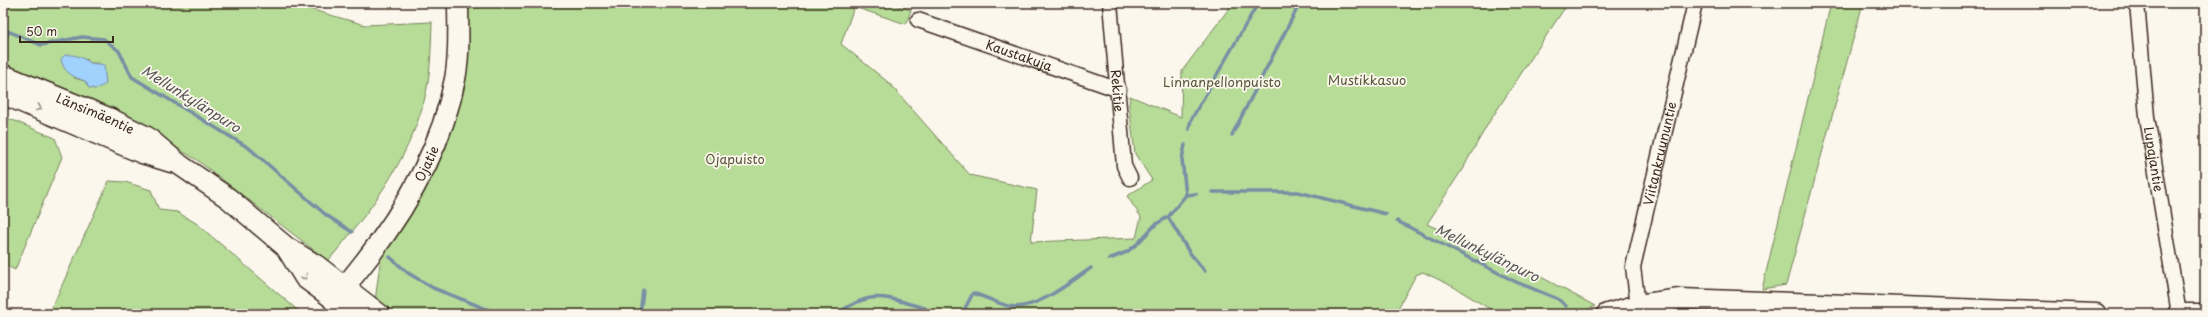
<svg xmlns="http://www.w3.org/2000/svg" width="2208" height="317" font-family="'Playpen Sans',sans-serif">
  <style>
    .green { fill: #b6dc98; stroke: #78835b; fill-rule: evenodd }
    .water { fill: #a1d1fd; stroke: #788ea4 }
    .lines { fill: none; stroke-linecap: round; stroke-linejoin: round }
    .stream { stroke: #788ea4; stroke-width: 3.5 }
    .street-casing { stroke: #3b2a1e; stroke-width: 17 }
    .secondary-casing { stroke: #3b2a1e; stroke-width: 23 }
    .street { stroke: #fbf7ec; stroke-width: 14 }
    .secondary { stroke: #fbf7ec; stroke-width: 20 }
    .oneway { stroke: #9b9085 }
    .labels { text-anchor: middle; stroke-width: 3.5; stroke-linejoin: round; paint-order: stroke }
    .street-label { font-size: 13px; fill: #3b2a1e; stroke: #fbf7ec }
    .park-label { font-size: 13px; fill: #5a563c; stroke: #fbf7ec }
    .water-label { font-size: 14px; font-style: italic; fill: #545456; stroke: #fbf7ec }
  </style>
  <rect width="100%" height="100%" fill="#fbf7ec"/>
  <filter id="ink" filterUnits="userSpaceOnUse"><feTurbulence type="fractalNoise" baseFrequency=".025" numOctaves="2"/><feDisplacementMap in="SourceGraphic" scale="8" xChannelSelector="R" yChannelSelector="G"/><feConvolveMatrix kernelMatrix="1 2 1 2 8 2 1 2 1" color-interpolation-filters="sRGB"/></filter>
  <g filter="url(#ink)">
    <path class="green" d="M3 3H289L365 25 432 22C431 48 431 76 424 101 407 164 369 212 328 261L197 160 152 133 3 67ZM86 59 89 63H99L89 88 85 81 74 78Z
      M498 3H889L911 10 906 24 854 7 841 44 889 83 970 175 1037 190 1031 242 1136 238 1141 217 1127 196 1152 180 1135 154 1129 105 1130 96 1181 117 1182 71 1233 3H1568L1489 122 1463 168 1427 224 1541 277 1595 306 1576 314H1498L1452 286 1423 272 1416 275 1395 314H395L375 301 381 256 427 184 466 10Z
      M1831 3H1863L1786 285 1762 289Z
      M3 116 55 138 62 157 15 270 3 264Z
      M109 181 125 182 151 190 159 210 177 212 196 223 302 314H49Z"/>
    <path class="water" d="M65 55C75 54 81 57 89 62 93 65 99 63 104 65L106 84 96 89 89 88 85 81C73 77 63 72 61 59Z"/>
    <g class="lines">
      <path class="stream" d="M3 29 41 45 82 37 104 39 119 51 132 77 249 148 326 215 352 232
        M3 46 8 32H6
        M1189 129 1191 120 1258 3
        M1232 135 1300 3
        M1185 145 1182 159 1186 195
        M1212 192H1298L1386 214
        M1168 217 1189 252 1205 271
        M1397 221 1516 282 1558 299 1566 306
        M390 257 408 273 433 288 499 314
        M1109 259 1127 252 1137 244 1156 224 1168 217 1186 195 1196 194
        M640 314 643 290
        M837 314C874 288 886 298 925 308L928 314
        M962 314 973 293C985 297 997 303 1008 306 1035 312 1070 282 1091 268"/>
      <defs>
        <g id="street">
          <path id="s1" d="M1110 3 1124 166 1130 178"/>
          <path id="s2" d="M2137 3 2147 117 2179 314"/>
          <path id="s3" d="M918 20 1119 90"/>
          <path id="s4" d="M1638 305 1633 267 1695 3"/>
        </g>
        <g id="secondary">
          <path id="s5" d="M3 75 111 119 147 137 180 165 228 198 286 247 316 265 379 314"/>
          <path d="M3 94 142 153 171 162"/>
          <path d="M287 249 305 278 354 314"/>
          <path id="s6" d="M333 300C389 237 439 163 455 79 460 54 458 28 458 3"/>
          <path d="M1607 314 1638 305 1680 299 2096 314"/>
          <path d="M2178 314H2205"/>
        </g>
      </defs>
      <use href="#street" class="street-casing"/>
      <use href="#secondary" class="secondary-casing"/>
      <use href="#street" class="street"/>
      <use href="#secondary" class="secondary"/>
    </g>
    <defs><path id="oneway-chevron" d="M-2-3.5L2.5 0L-2 3.5" fill="none" stroke-width="1.6" stroke-linecap="round" stroke-linejoin="round"/></defs>
    <g class="oneway">
      <use href="#oneway-chevron" transform="translate(39 108) rotate(22)"/>
      <use href="#oneway-chevron" transform="translate(305 277) rotate(51)"/>
    </g>
  </g>
  <g class="labels">
    <g class="street-label">
      <text dy="5" stroke="none"><textPath href="#s3" startOffset="107">Kaustakuja</textPath></text>
      <text dy="5" stroke="none"><textPath href="#s1" startOffset="88">Rekitie</textPath></text>
      <text dy="5" stroke="none"><textPath href="#s5" startOffset="100">Länsimäentie</textPath></text>
      <text dy="5" stroke="none"><textPath href="#s4" startOffset="155">Viitankruununtie</textPath></text>
      <text dy="5" stroke="none"><textPath href="#s2" startOffset="157">Lupajantie</textPath></text>
      <text dy="5" stroke="none"><textPath href="#s6" startOffset="166">Ojatie</textPath></text>
    </g>
    <g class="park-label">
      <text x="1367" y="85">Mustikkasuo</text>
      <text x="1222" y="87">Linnanpellonpuisto</text>
      <text x="735" y="164">Ojapuisto</text>
    </g>
    <g class="water-label">
      <text transform="translate(191 99) rotate(32)" y="5">Mellunkylänpuro</text>
      <text transform="translate(1487 253) rotate(26)" y="5">Mellunkylänpuro</text>
    </g>
  </g>
  <rect width="2208" height="317" fill="none" stroke="#fbf7ec" stroke-width="16"/>
  <rect x="8" y="8" width="2192" height="301" fill="none" stroke="#3b2a1e" stroke-width="1.5" filter="url(#ink)"/>
  <path d="M20 36v6h93v-6" fill="none" stroke="#3b2a1e" stroke-width="2"/>
  <text x="26" y="36" font-size="12" fill="#3b2a1e" stroke="#fbf7ec" stroke-width="3" paint-order="stroke">50 m</text>
</svg>
